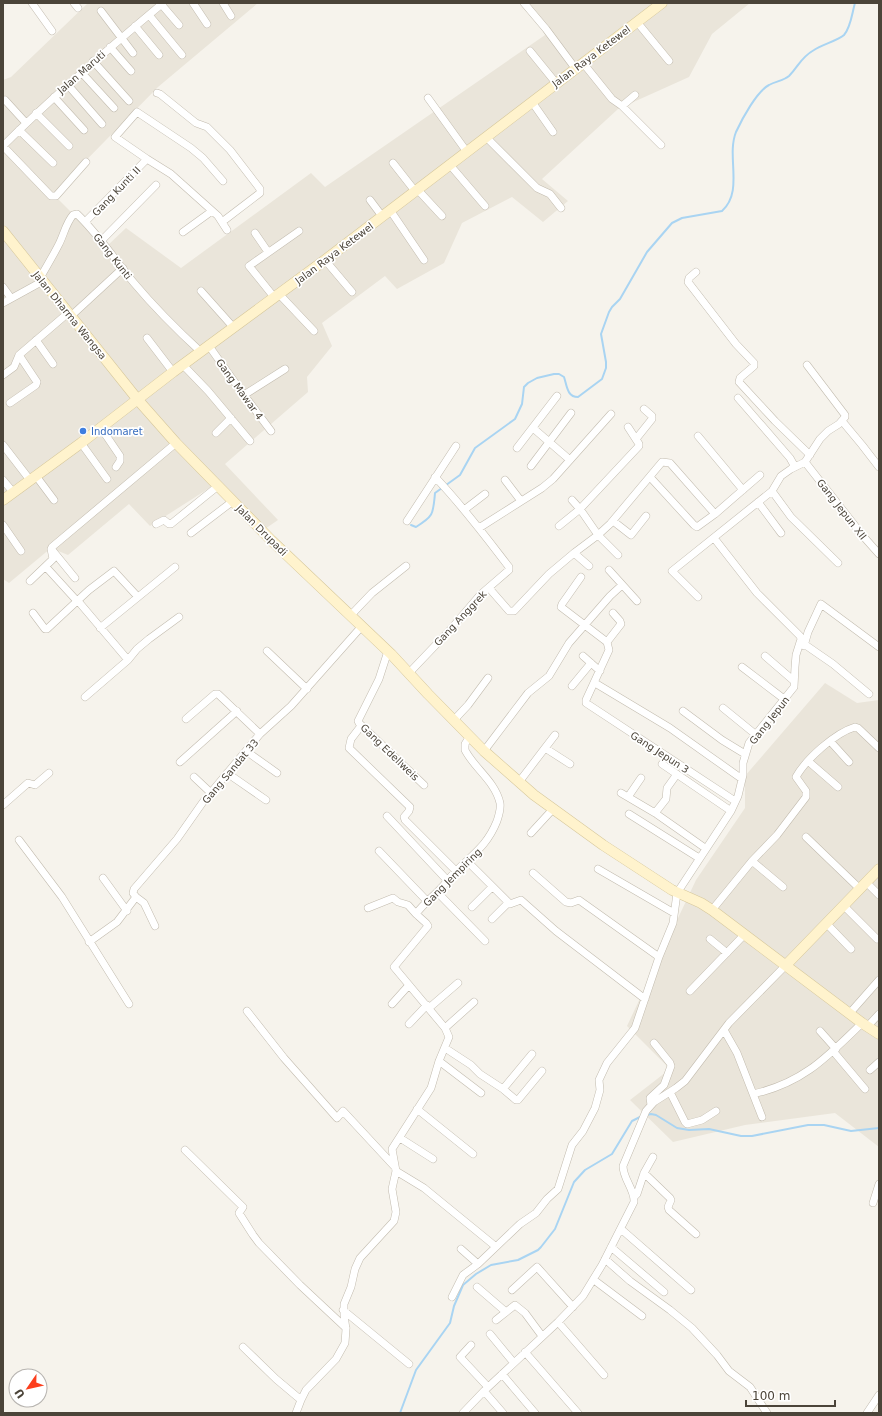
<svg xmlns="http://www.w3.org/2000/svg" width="882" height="1416" font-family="'DejaVu Sans',sans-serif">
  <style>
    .residential { fill: #eae5da }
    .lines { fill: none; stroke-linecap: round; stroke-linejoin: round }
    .stream { stroke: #a9d4f2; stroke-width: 2 }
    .street-casing { stroke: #c2bbae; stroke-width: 8 }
    .secondary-casing { stroke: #d6c79b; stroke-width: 11 }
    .street { stroke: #fff; stroke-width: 7 }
    .secondary { stroke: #fff3cd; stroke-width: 10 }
    .shop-dot { fill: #3f7fe0; stroke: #fff; stroke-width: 1.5 }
    .labels { text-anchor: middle; stroke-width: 3.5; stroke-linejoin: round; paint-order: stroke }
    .street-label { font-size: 10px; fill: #4b4439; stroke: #fff }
    .shop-label { font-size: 10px; fill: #366cbe; stroke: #fff; text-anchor: start }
  </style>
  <rect width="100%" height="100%" fill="#f6f3ec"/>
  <path class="residential" d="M88 3H258L158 87 53 194 106 247 126 228 181 268 311 173 325 187 548 33 529 3H750L712 34 689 77 618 109 542 179 568 201 543 222 512 197 462 223 444 263 397 289 385 276 322 323 332 346 307 377 308 392 225 464 278 520 259 533 211 487 150 526 129 504 68 555 51 548 9 583 3 579V80L11 77Z
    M825 683 857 703 879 700V1147L835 1113 745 1125 673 1142 630 1100 670 1069 627 1026 696 880 745 808V776Z"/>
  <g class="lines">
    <path class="stream" d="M411 525 416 527C434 516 433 514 435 493L460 475 475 448 515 419 522 404 524 387 528 383 537 378 554 374H559L564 377C567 386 567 397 578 397L602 379 606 368V362L601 334 609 312 612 307 620 299 647 252 672 223 682 218 722 211C744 191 726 157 736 132 742 119 757 91 769 85 776 81 783 81 789 76 799 66 800 58 814 50 821 45 839 40 844 35 851 27 852 13 855 3
      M646 1115 651 1114 656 1115 677 1128 689 1130 709 1129 741 1136H752L808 1125H824L851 1131 879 1128
      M400 1413 416 1370 450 1323 454 1306 463 1285 476 1274 491 1265 518 1260 538 1250 541 1247 555 1229 574 1182 585 1170 612 1154 632 1121 642 1116"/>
    <defs>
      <path id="street" d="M32 3 52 31
        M74 3 78 8
        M193 3 207 24
        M223 3 231 16
        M524 3 546 29 575 68
        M161 4 179 25
        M101 11 133 53
        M149 15 182 55
        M637 22 669 61
        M135 26 159 55
        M110 47 131 71
        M530 51 556 83
        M93 61 129 101
        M583 63 612 99 622 106 661 145
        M81 72 114 108
        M67 84 102 124
        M157 93 160 94 196 123 207 127 230 150 260 189V193L222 222
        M54 97 84 130
        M428 98 467 152
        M5 100 26 123
        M532 102 553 132
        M622 106 635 95
        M36 113 69 146
        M19 130 53 163
        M486 137 537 188 550 194 561 208
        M86 162 56 196H51L3 146C54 95 108 49 163 3
        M393 163 415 191
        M450 165 485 206
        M223 181 203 158 191 148 137 112 115 137 147 159 171 174 218 216 227 230
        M417 189 442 216
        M370 200 382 216
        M390 210 424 260
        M85 222 147 159
        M183 232 212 211
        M255 233 268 252
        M102 240 156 185
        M325 260 352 292
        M696 272 689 278 688 282 736 344 754 363V366L740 378 739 382 775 421 810 455
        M40 278C46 267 53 256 59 244 64 234 66 223 73 215L77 214C99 235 115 260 134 283 155 308 177 330 201 352
        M3 287 11 298
        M201 291 234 328
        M279 294 314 331
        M274 297 249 266 299 231
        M3 303 43 281
        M71 316 123 268
        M147 338 173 372
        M36 340 53 364
        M209 346 241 391 271 431
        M183 365 208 391 250 441
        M3 375 14 367 19 355 68 313
        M244 395 285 369
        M738 398 790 458 795 467
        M10 403 36 385 37 382 19 355
        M842 421 862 445 879 467
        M101 428 120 456V461L116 467
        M533 428 570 460
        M216 433 231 418
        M698 436 743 490
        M636 439 652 419V416L644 409
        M81 443 107 479
        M3 445 30 480
        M517 448 557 396
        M805 462 863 536 879 554
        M531 466 571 413
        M36 476 54 500
        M650 477 694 525 697 527 715 514 760 475
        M3 480 13 492
        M505 480 521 501
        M772 491 791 517 838 563
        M572 500 580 509 598 535 618 555
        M758 502 781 533
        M464 510 485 494
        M407 521 456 446
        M613 521 631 535 646 516
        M156 524 164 520 169 524H171L218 486
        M3 525 21 551
        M559 526 580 509 639 446V444L628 427
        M479 528 542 488 553 479 611 414
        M191 533 233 501
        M53 551 75 578
        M574 553 589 566
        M46 567 77 601
        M609 570 637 601
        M581 577 562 604 561 607 607 642 609 650 586 700V703L735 801
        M30 581 53 559 51 549 52 547 176 443
        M489 588 509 611H514L549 574 574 553 598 535 610 524 662 462 670 463 715 514
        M698 597 672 571 772 491 781 476 791 469 805 462 820 439 828 431 839 424 845 417V415L807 365
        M78 601 128 660
        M33 613 45 629H47L89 590 114 571 138 597
        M351 615 372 593 406 566
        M100 628 175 567
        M607 642 621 624 620 621 613 613
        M804 644 833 664 869 694
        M804 646 808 632 821 604 879 647
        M267 651 307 689
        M388 651 379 679 358 721 359 723 424 785
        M583 656 600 671
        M765 656 794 681
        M742 667 784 699
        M409 673 450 630 480 595 509 570V567C485 536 462 505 435 477
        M595 683 670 728 742 779
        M572 686 591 663
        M85 697 128 660 137 649 149 639 179 617
        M723 708 755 734
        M683 711 722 740 745 754
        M186 719 215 694H218L260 734
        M454 720 468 705 488 678
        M361 726 351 739 349 748 410 807 409 811 404 817 405 820 456 871
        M830 741 849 762
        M545 748 555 735
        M246 751 277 773
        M484 751 528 693 549 676 569 643 610 596 622 585
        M808 761 838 787
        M180 762 237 711
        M662 764 731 811
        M227 773 266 800
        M194 777 211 793
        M519 782 545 748 570 764
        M621 793 655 813 705 848
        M628 797 641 778
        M3 805 28 783 35 785 49 773
        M655 813 666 799 667 788 677 774
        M629 814 699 858
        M387 816 447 880
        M531 833 553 809
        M806 837 860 889
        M19 840 62 897 129 1004
        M379 851 427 901
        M467 861 510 904 521 900 556 931 645 999
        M752 861 783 887
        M598 869 674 913
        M103 878 127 911
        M866 882 879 895
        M437 892 485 941
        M843 905 877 939
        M472 907 492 887
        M368 908 393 898 398 902 408 905 416 914
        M712 910 752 861 777 835 806 797V791L796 777C806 759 835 733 855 727L858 728 879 748
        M492 919 508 903
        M826 923 851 949
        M155 926 144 903 136 897 133 893 134 889 177 839 203 802 260 734 291 706 362 626
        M710 939 727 953
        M89 942 117 922 136 897
        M659 957 673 923 677 893 731 811 738 796 743 775V763L749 743 794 687 795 667 796 655 801 639 800 636 757 593 714 538
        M690 991 745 934
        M392 1004 409 985
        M429 1008 458 983
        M247 1011 284 1058 337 1118 343 1111 394 1166
        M849 1014 879 980
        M409 1024 427 1005
        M867 1027 879 1014
        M445 1028 474 1002
        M724 1030 737 1053 762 1117
        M820 1031 836 1049
        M445 1048 471 1065 480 1074 503 1089 516 1100H518L542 1071
        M833 1051 865 1089
        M439 1061 481 1093
        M870 1070 879 1062
        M503 1089 532 1054
        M670 1092 685 1122 687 1124 702 1120 716 1111
        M753 1094C803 1083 827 1057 862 1023
        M651 1105 650 1098 664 1085 671 1066 670 1063 654 1043
        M417 1109 473 1154
        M400 1138 433 1159
        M185 1150 243 1207 239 1213 253 1235 259 1243 300 1285 346 1328
        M396 1171 424 1188 495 1246
        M644 1173 670 1198 671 1200 668 1207 669 1210 696 1234
        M634 1197 637 1194 644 1173 653 1157
        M873 1203 879 1184
        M621 1229 691 1290
        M611 1247 664 1292
        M461 1249 478 1264 520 1224 536 1213 547 1199 558 1189 572 1145 583 1131 595 1108 600 1090 599 1080 607 1063 635 1028 659 957 579 900 571 903 566 902 533 873
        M605 1259 630 1281 670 1310 692 1328 717 1355 729 1371 750 1387 767 1413
        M594 1280 642 1316
        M477 1287 506 1312
        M512 1290 537 1267 573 1307
        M452 1297 463 1275 478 1264
        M343 1310 409 1364
        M496 1320 515 1305 525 1313 542 1336
        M558 1322 604 1375
        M490 1334 514 1363
        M471 1345 460 1357 488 1387
        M243 1347 276 1379 301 1400
        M525 1352 578 1413
        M502 1374 535 1413
        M484 1391 503 1413
        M296 1413 301 1400 306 1390 336 1359 345 1343 346 1329 344 1315V1304L351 1287 355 1269 360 1258 394 1221 396 1212 392 1189 396 1171 392 1149 431 1088 439 1061 449 1037 445 1028 394 967 428 926 426 923 416 914C424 903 434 896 443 886 447 881 451 876 455 872 473 854 487 846 497 821 499 815 501 809 500 803 495 781 474 768 465 750V744L470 736
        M463 1413 484 1391 558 1322 583 1296 602 1265 634 1202C635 1190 623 1179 623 1166L646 1111 654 1102 676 1088 685 1081 729 1023 786 965
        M867 1413 879 1395"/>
      <path id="secondary" d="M3 231 138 400 176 443 271 540 391 654 428 694 484 751 534 795 603 845 672 890 701 903 712 910 862 1023 879 1034
        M3 500 81 443 173 372 325 260 662 3
        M786 965 879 869"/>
    </defs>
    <use href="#street" class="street-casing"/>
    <use href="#secondary" class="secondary-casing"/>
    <use href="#street" class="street"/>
    <use href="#secondary" class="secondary"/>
  </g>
  <circle class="shop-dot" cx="83" cy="431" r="4"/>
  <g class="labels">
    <g class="street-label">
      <text transform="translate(591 56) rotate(-37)" y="4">Jalan Raya Ketewel</text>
      <text transform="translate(81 72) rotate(-41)" y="4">Jalan Maruti</text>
      <text transform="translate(116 191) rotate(-46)" y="4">Gang Kunti II</text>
      <text transform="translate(334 253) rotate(-37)" y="4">Jalan Raya Ketewel</text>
      <text transform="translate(113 256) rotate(52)" y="4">Gang Kunti</text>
      <text transform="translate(70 315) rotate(51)" y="4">Jalan Dharma Wangsa</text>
      <text transform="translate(240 389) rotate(54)" y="4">Gang Mawar 4</text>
      <text transform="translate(842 509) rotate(52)" y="4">Gang Jepun XII</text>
      <text transform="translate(262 530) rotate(45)" y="4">Jalan Drupadi</text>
      <text transform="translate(460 618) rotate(-47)" y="4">Gang Anggrek</text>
      <text transform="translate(769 720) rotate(-52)" y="4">Gang Jepun</text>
      <text transform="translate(390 752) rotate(44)" y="4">Gang Edellweis</text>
      <text transform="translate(660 752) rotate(33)" y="4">Gang Jepun 3</text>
      <text transform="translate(230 771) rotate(-50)" y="4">Gang Sandat 33</text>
      <text transform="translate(452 877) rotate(-45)" y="4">Gang Jempiring</text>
    </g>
    <g class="shop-label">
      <text x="91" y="435">Indomaret</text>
    </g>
  </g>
  <rect width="882" height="1416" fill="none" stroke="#4b4439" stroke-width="8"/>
  <g transform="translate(28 1388) rotate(236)"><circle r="19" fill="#ffffff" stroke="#b7b4b0"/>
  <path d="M0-3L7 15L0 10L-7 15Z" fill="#fc3f1d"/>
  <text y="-6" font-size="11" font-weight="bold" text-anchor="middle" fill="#4b4439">U</text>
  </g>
  <path d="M746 1400v6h89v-6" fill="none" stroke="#4b4439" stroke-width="2"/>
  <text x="752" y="1400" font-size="12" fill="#4b4439" stroke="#ffffff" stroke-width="3" paint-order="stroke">100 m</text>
</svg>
